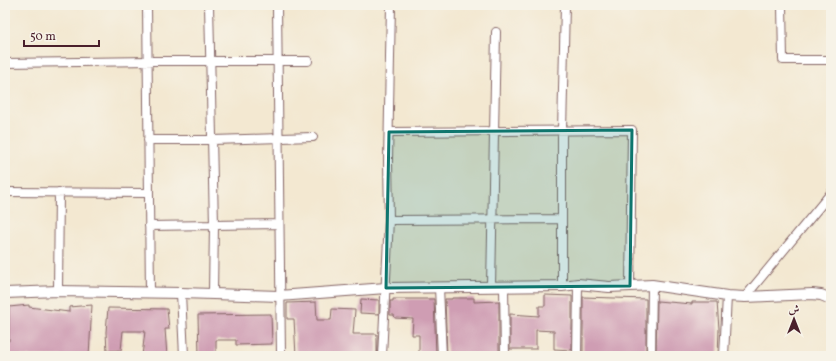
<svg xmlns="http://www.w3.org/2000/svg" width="836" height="361" font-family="Vollkorn,Amiri,serif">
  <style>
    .building { fill: #cf9db3 }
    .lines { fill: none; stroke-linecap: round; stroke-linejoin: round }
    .minor-casing { stroke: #856565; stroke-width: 10 }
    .tertiary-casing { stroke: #856565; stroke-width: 12 }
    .minor { stroke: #fff; stroke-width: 8 }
    .tertiary { stroke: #fff; stroke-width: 10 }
    .marked { fill: #0f766e; fill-opacity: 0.2; stroke: #0f766e; stroke-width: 3; stroke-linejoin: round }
  </style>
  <rect width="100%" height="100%" fill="#f7f3e8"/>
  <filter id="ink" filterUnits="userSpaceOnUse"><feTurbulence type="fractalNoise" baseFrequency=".025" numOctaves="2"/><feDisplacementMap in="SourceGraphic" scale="8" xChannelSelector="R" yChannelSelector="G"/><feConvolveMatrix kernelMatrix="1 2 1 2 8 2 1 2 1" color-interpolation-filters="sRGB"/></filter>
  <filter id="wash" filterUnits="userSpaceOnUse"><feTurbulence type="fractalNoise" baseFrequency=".012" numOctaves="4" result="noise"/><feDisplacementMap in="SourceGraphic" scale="16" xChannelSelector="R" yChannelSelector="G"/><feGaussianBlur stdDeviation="0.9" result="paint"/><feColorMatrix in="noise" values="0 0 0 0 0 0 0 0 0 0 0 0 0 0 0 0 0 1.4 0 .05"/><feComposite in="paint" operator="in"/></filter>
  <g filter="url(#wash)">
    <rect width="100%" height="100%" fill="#f3e8d1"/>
    <g id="blocks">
      <path class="building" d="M545 295 572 296V350L554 349V331L536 330V349H510V314L539 316V306H545Z
        M583 297 646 299V356L583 355Z
        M452 298H474V302L499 301V356H447L445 299H452Z
        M361 299 379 300V314L360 313Z
        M393 299H434L436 355H419V335H412L413 319 395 318 394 315H390V301H393Z
        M657 301 692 304V302H717L719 329 718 356H656Z
        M316 302 317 320H331L332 309 355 310 353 334H377V356H296L294 319H287V303Z
        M29 305V307L69 312V307L92 305 89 356H6V341H9V307Z
        M108 308 167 309 169 329H165L167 356H142L145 331H123L121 350 107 351 106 332Z
        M271 314 272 344 236 345V340H216V356H199L198 315Z"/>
    </g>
  </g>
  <g filter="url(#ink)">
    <use href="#blocks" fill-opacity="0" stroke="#856565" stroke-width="1"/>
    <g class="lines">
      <defs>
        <path id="minor" d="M147 5 150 293
          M209 5 214 225 213 293
          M277 5 281 356
          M782 5 783 60H831
          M5 63 153 61H308
          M389 132 632 130 630 286
          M148 140H213L313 137
          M5 192 149 193
          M389 220 561 219
          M149 226 278 224
          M491 286 496 32
          M504 286 505 356
          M562 286V131L565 5
          M439 287 442 356
          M58 291 59 192
          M181 293 184 356
          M745 297 831 193
          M382 356 389 220 388 161 391 5
          M577 356 578 284
          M651 356 652 285
          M724 356 727 296"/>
        <path id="tertiary" d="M5 293 58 291 181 293 279 296 386 288 562 286 578 284 609 287 652 285 727 296 745 297 812 294 821 295 831 299"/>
      </defs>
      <use href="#minor" class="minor-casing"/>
      <use href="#tertiary" class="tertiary-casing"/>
      <use href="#minor" class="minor"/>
      <use href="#tertiary" class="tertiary"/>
    </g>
  </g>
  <path class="marked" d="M632 130 630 286 386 288 389 132Z"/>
  <rect width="836" height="361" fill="none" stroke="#f7f3e8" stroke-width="20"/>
  <g transform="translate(794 319)" stroke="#f7f3e8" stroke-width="3" paint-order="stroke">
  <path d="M0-3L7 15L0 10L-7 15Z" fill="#4a1f2b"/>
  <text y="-6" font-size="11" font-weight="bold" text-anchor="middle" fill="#4a1f2b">ش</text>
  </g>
  <path d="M24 40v6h75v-6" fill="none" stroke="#4a1f2b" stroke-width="2"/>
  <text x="30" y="40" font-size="12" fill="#4a1f2b" stroke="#f7f3e8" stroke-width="3" paint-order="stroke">50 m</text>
</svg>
